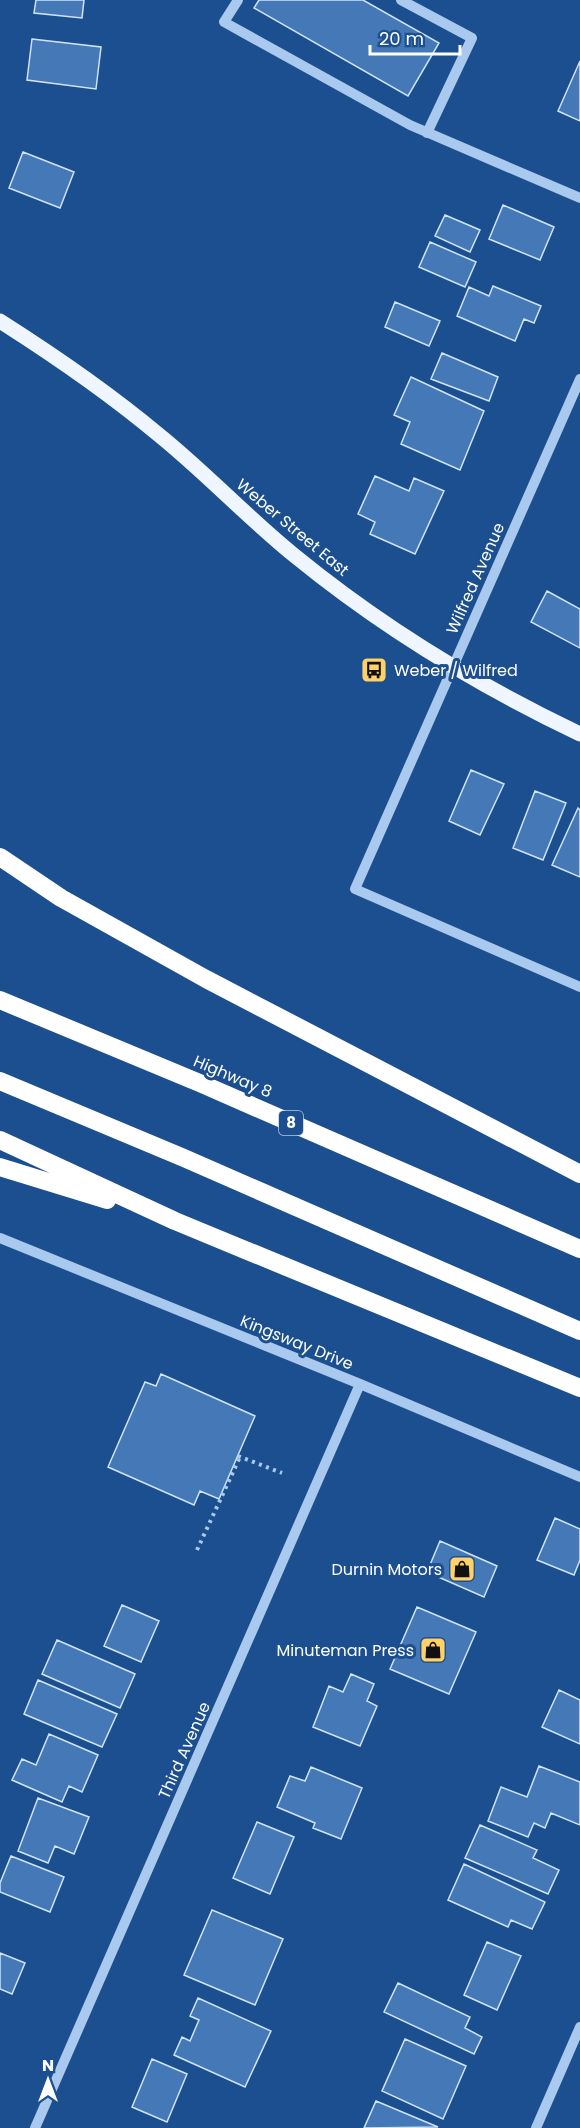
<svg xmlns="http://www.w3.org/2000/svg" width="580" height="2128" font-family="Poppins,sans-serif">
  <style>
    .building { fill: #4478b7; stroke: #cfe3fa; stroke-width: 1.5 }
    .lines { fill: none; stroke-linecap: round; stroke-linejoin: round }
    .path { stroke: #a9c9ee; stroke-width: 4; stroke-dasharray: 3 4.5; stroke-linecap: butt }
    .minor { stroke: #a9c9ee; stroke-width: 10 }
    .major { stroke: #f0f6ff; stroke-width: 15 }
    .highway { stroke: #fff; stroke-width: 18 }
    .labels { text-anchor: middle; stroke-width: 6; stroke-linejoin: round; paint-order: stroke }
    .shield { fill: #1b4f8f; stroke: #bbcadd; stroke-width: 1.5 }
    .shield-label { font-size: 15px; font-weight: bold; fill: #fff }
    .street-label { font-size: 16px; fill: #fff; stroke: #1b4f8f }
    .poi-label { font-size: 16px; fill: #fff; stroke: #1b4f8f; text-anchor: end }
  </style>
  <rect width="100%" height="100%" fill="#1b4f8f"/>
  <path class="building" d="M36 0H84L82 18 34 13Z
    M259 0H363L439 43 408 96 254 8Z
    M32 39 101 47 96 89 27 80Z
    M580 61V121L558 111Z
    M23 152 74 172 60 208 9 188Z
    M503 205 554 227 540 260 489 239Z
    M445 215 480 230 470 252 435 236Z
    M430 242 476 262 465 287 419 267Z
    M493 286 541 306 534 323 524 319 515 341 457 316 469 287 489 296Z
    M395 302 440 321 429 346 385 327Z
    M442 353 498 377 489 401 431 379Z
    M411 377 484 411 460 470 401 444 410 422 394 415Z
    M375 476 409 491 414 478 444 491 415 554 370 534 375 522 358 514Z
    M547 591 580 609V648L531 622Z
    M471 770 504 784 480 835 449 821Z
    M535 791 566 803 543 860 513 848Z
    M578 808 580 810V877L552 865Z
    M161 1374 255 1416 219 1499 200 1491 194 1505 108 1467 145 1382 156 1386Z
    M555 1518 580 1529V1560L574 1575 537 1560Z
    M440 1541 497 1566 484 1597 427 1572Z
    M122 1605 159 1621 141 1662 104 1646Z
    M417 1607 476 1632 449 1694 390 1669Z
    M57 1640 135 1674 120 1708 42 1674Z
    M351 1674 374 1684 367 1701 377 1706 360 1746 313 1727 329 1686 343 1692Z
    M38 1680 117 1714 102 1747 24 1714Z
    M559 1690 580 1700V1744L542 1727Z
    M49 1734 98 1755 82 1792 69 1786 62 1802 12 1780 22 1759 36 1765Z
    M539 1766 580 1782V1825L551 1813 545 1828 534 1823 528 1837 488 1821 501 1787 527 1797Z
    M311 1767 362 1788 341 1839 313 1828 315 1823 277 1807 290 1776 305 1781Z
    M38 1798 89 1817 74 1854 55 1846 48 1863 18 1851Z
    M257 1822 294 1837 270 1894 233 1878Z
    M480 1825 537 1850 533 1858 559 1870 548 1894 465 1858Z
    M11 1856 64 1877 50 1912 0 1892V1883Z
    M464 1864 545 1902 532 1929 511 1920 508 1927 448 1900Z
    M212 1910 283 1939 255 2005 184 1975Z
    M487 1942 521 1956 497 2010 464 1995Z
    M0 1953 25 1963 12 1994 0 1989Z
    M398 1983 470 2017 465 2028 482 2037 474 2054 384 2012Z
    M198 1998 271 2031 245 2087 174 2055 182 2037 190 2041 199 2020 190 2016Z
    M405 2039 466 2066 443 2119 382 2091Z
    M152 2059 187 2074 167 2122 132 2107Z
    M376 2101 438 2127 364 2128Z"/>
  <g class="lines">
    <path class="path" d="M238 1456 282 1473
      M197 1550 240 1457"/>
    <path class="minor" d="M238 0 224 22 410 125 580 198
      M401 0 472 38 427 133
      M580 379 355 889 580 987
      M0 1238 360 1384 580 1477
      M35 2128 360 1384
      M536 2128 580 2027"/>
    <path class="major" d="M0 321C55 356 109 393 159 435 206 473 248 518 295 556 382 627 479 686 580 734"/>
    <path class="highway" d="M0 857 61 898 206 979 580 1174
      M0 1000 202 1084 580 1249
      M0 1081 184 1158 580 1331
      M0 1140 175 1221 580 1388
      M0 1167 107 1200"/>
  </g>
  <defs>
    <symbol id="bus-square" viewBox="-11 -11 22 22"><rect x="-9" y="-9" width="18" height="18" rx="4" fill="#ffd166" stroke="#1b4f8f"/><path d="M-5-6H5V4H4V6H2V4H-2V6H-4V4H-5ZM-3.5-4V0h7V-4ZM-3.5 1.2v1.5H-2V1.2ZM2 1.2v1.5H3.5V1.2Z" fill="#111"/></symbol>
    <symbol id="shop-square" viewBox="-11 -11 22 22"><rect x="-9" y="-9" width="18" height="18" rx="4" fill="#ffd166" stroke="#1b4f8f"/><path d="M-5-2.5h2.3a2.7 3.5 0 0 1 5.4 0H5L5.5 6h-11ZM-1.5-2.5h3a1.5 2.3 0 0 0-3 0Z" fill="#111"/></symbol>
  </defs>
  <g fill-rule="evenodd">
    <use href="#bus-square" x="359" y="655" width="30" height="30"/>
    <use href="#shop-square" x="447" y="1554" width="30" height="30"/>
    <use href="#shop-square" x="418" y="1635" width="30" height="30"/>
  </g>
  <g class="labels">
    <rect class="shield" x="279" y="1111" width="24" height="24" rx="4.5"/>
    <g class="shield-label">
      <text x="291" y="1128">8</text>
    </g>
    <g class="street-label">
      <text transform="translate(293 527) rotate(40)" y="6">Weber Street East</text>
      <text transform="translate(475 578) rotate(-66)" y="6">Wilfred Avenue</text>
      <text transform="translate(233 1076) rotate(23)" y="6">Highway 8</text>
      <text transform="translate(297 1342) rotate(22)" y="6">Kingsway Drive</text>
      <text transform="translate(184 1750) rotate(-66)" y="6">Third Avenue</text>
    </g>
    <g class="poi-label">
      <text x="394" y="676" text-anchor="start">Weber / Wilfred</text>
      <text x="442" y="1575">Durnin Motors</text>
      <text x="414" y="1656">Minuteman Press</text>
    </g>
  </g>
  <g transform="translate(48 2080)" stroke="#1b4f8f" stroke-width="4.5" paint-order="stroke">
  <path d="M0-4.5L10 22L0 15L-10 22Z" fill="#ffffff"/>
  <text y="-9" font-size="16" font-weight="bold" text-anchor="middle" fill="#ffffff">N</text>
  </g>
  <path d="M370 45v9h90v-9" fill="none" stroke="#ffffff" stroke-width="3"/>
  <text x="379" y="45" font-size="18" fill="#ffffff" stroke="#1b4f8f" stroke-width="4.5" paint-order="stroke">20 m</text>
</svg>
